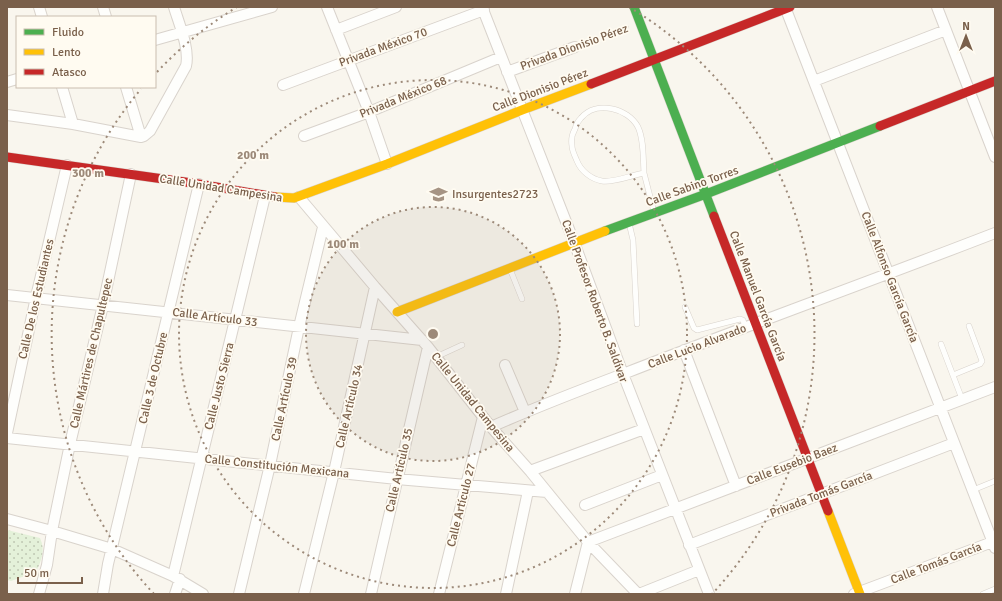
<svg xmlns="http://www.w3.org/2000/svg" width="1002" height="601" font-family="Signika,sans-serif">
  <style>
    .park { fill: url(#park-dots) }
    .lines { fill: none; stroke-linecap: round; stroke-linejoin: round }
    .lane-casing { stroke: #d9d3cc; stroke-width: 6 }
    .street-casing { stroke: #d9d3cc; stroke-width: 12 }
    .fast-casing { stroke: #dad3cc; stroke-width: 10 }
    .slow-casing { stroke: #dad3cc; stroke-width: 10 }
    .jam-casing { stroke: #dad3cc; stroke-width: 10 }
    .path { stroke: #dcd6cf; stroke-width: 1.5; stroke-dasharray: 1 3; stroke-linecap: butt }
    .lane { stroke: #fefefc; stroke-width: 5 }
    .street { stroke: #fefefc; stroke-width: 10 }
    .fast { stroke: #4caf50; stroke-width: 9 }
    .slow { stroke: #ffc107; stroke-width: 9 }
    .jam { stroke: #c62828; stroke-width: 9 }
    .ring { fill: none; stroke: #9d8a79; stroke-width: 2; stroke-dasharray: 2 4 }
    .labels { text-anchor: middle; stroke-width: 3.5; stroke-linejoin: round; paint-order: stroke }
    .street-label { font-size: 12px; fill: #7a604b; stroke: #fffbf1 }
    .poi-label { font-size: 12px; fill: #7a604b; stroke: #fffbf1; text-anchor: start }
    .centre { fill: #9d8a79; stroke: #fffbf1; stroke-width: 2 }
    .ring-label { font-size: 12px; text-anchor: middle; font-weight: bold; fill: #9d8a79; stroke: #fffbf1; stroke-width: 3.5; stroke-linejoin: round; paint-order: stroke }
  </style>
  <defs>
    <pattern id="park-dots" width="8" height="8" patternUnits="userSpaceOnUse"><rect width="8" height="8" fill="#e4f1d9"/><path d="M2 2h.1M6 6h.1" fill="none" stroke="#bec7b2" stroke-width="1.8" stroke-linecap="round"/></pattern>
  </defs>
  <rect width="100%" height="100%" fill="#f9f6ee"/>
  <path class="park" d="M7 530 40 538C46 551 41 561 36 572L11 581 7 580Z"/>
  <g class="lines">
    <defs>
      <path id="lane" d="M644 173C643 158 644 140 638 127 628 108 596 100 581 118 578 121 576 125 575 129 572 134 571 140 572 146 572 151 575 156 577 161 581 171 591 179 602 181 613 183 632 175 644 173L654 212
        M629 223 633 240 637 324
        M510 269 522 299
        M685 307 694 328 697 330 740 319 743 320 745 327
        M941 344 962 399
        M436 357 462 345
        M953 375 980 364 982 361 969 326
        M973 490 995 481
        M983 594 995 589"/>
      <path id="street" d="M39 7 42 17
        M103 7 106 17
        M327 7 369 112 387 164
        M482 7 574 242 623 374 709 594
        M785 7 995 548
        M937 7 995 157
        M336 30 396 7
        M155 40 272 7
        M507 72 575 47
        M814 81 946 30
        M7 82 17 79
        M283 85 484 10
        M62 87 73 124
        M126 87 141 137
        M7 115 73 124 141 137 144 136 150 131 186 66C190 49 179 24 174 7
        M304 136 369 112 501 57
        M299 197 375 287 428 347 491 427 530 471 588 542 638 594
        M7 295 422 340
        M684 350 736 486
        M505 365 525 412
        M491 427C534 408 578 391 623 374 746 326 871 281 995 233
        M7 433 36 297 67 165
        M7 438 397 479 547 492
        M530 471 644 429
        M585 505 662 475
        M7 519 52 531 112 549 173 576 203 594
        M689 545 954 443
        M173 576 265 196
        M39 594 47 565 52 531 70 444 103 305 131 174
        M103 594 108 564 199 184
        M175 594 180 579
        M239 594 270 465 299 327 323 227
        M304 594 334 472 375 287
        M371 594 428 347
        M439 594 483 417
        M506 594 528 491
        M575 594 588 542 995 387
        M639 594 699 570
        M854 594 995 541"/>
      <path id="fast" d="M634 7 714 216
        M605 231 706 194 880 126"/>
      <path id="slow" d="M275 197 294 198 387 164 522 110 591 84
        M397 312 605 231
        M828 511 860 594"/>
      <path id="jam" d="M591 84 790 7
        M880 126 995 81
        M7 157 199 184 275 197
        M714 216 828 511"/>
    </defs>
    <use href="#lane" class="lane-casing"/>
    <use href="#street" class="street-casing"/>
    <use href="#fast" class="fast-casing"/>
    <use href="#slow" class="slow-casing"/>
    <use href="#jam" class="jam-casing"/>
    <path class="path" d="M583 44 630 26"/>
    <use href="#lane" class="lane"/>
    <use href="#street" class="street"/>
    <use href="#fast" class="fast"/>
    <use href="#slow" class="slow"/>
    <use href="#jam" class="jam"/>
  </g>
  <circle cx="433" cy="334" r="127" fill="#9d8a79" fill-opacity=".12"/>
  <g class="ring">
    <circle cx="433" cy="334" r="127"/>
    <circle cx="433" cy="334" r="254"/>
    <path d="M154 594A381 381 0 0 1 141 89M157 72A381 381 0 0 1 237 7M629 7A381 381 0 0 1 712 594"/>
  </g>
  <defs>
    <symbol id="school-bare" viewBox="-9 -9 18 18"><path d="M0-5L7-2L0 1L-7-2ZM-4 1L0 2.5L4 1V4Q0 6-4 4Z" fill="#a69484" stroke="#fffbf1" stroke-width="2.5" paint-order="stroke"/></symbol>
  </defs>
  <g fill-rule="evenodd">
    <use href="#school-bare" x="426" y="182" width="25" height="25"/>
  </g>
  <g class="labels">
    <g class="street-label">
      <text transform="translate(383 47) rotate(-20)" y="4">Privada México 70</text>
      <text transform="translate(574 47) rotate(-20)" y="4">Privada Dionisio Pérez</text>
      <text transform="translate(540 90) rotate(-21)" y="4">Calle Dionisio Pérez</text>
      <text transform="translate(403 97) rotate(-22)" y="4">Privada México 68</text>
      <text transform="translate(692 186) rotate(-20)" y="4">Calle Sabino Torres</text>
      <text transform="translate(221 188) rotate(9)" y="4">Calle Unidad Campesina</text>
      <text transform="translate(890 277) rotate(69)" y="4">Calle Alfonso García García</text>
      <text transform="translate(758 296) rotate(69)" y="4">Calle Manuel García García</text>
      <text transform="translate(36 299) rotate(-77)" y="4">Calle De los Estudiantes</text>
      <text transform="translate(595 301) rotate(70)" y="4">Calle Profesor Roberto B. Saldívar</text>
      <text transform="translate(215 317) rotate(7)" y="4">Calle Artículo 33</text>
      <text transform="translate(697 346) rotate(-21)" y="4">Calle Lucio Alvarado</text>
      <text transform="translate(91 353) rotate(-77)" y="4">Calle Mártires de Chapultepec</text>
      <text transform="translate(153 378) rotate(-77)" y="4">Calle 3 de Octubre</text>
      <text transform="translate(219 386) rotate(-76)" y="4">Calle Justo Sierra</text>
      <text transform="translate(284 399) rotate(-78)" y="4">Calle Artículo 39</text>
      <text transform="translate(473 402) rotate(51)" y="4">Calle Unidad Campesina</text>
      <text transform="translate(349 406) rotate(-77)" y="4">Calle Artículo 34</text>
      <text transform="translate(792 464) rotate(-21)" y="4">Calle Eusebio Baez</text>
      <text transform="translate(277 466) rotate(6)" y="4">Calle Constitución Mexicana</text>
      <text transform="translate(399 470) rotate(-77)" y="4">Calle Artículo 35</text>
      <text transform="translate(821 494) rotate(-21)" y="4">Privada Tomás García</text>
      <text transform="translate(461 505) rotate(-76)" y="4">Calle Artículo 27</text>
      <text transform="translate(936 563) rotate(-21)" y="4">Calle Tomás García</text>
    </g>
    <g class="poi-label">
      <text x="452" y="198">Insurgentes2723</text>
    </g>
  </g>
  <circle cx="433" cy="334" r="6" class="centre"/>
  <g class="ring-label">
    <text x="253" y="159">200 m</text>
    <text x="88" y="177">300 m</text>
    <text x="343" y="248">100 m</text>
  </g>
  <rect width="1002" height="601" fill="none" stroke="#7a604b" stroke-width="16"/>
  <rect x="16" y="16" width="140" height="72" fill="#fffbf1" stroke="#cabdaf"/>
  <rect x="24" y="29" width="20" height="6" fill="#4caf50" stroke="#cabdaf"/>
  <text x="52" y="36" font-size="12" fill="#7a604b">Fluido</text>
  <rect x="24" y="49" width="20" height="6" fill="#ffc107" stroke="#cabdaf"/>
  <text x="52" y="56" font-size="12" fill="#7a604b">Lento</text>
  <rect x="24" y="69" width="20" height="6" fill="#c62828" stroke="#cabdaf"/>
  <text x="52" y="76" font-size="12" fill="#7a604b">Atasco</text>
  <g transform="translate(966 36)" stroke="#fffbf1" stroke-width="3" paint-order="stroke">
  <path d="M0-3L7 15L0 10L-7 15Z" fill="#7a604b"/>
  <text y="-6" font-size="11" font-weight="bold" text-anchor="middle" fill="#7a604b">N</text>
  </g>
  <path d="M18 577v6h64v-6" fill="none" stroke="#7a604b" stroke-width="2"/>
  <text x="24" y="577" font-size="12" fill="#7a604b" stroke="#fffbf1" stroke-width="3" paint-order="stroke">50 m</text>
</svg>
